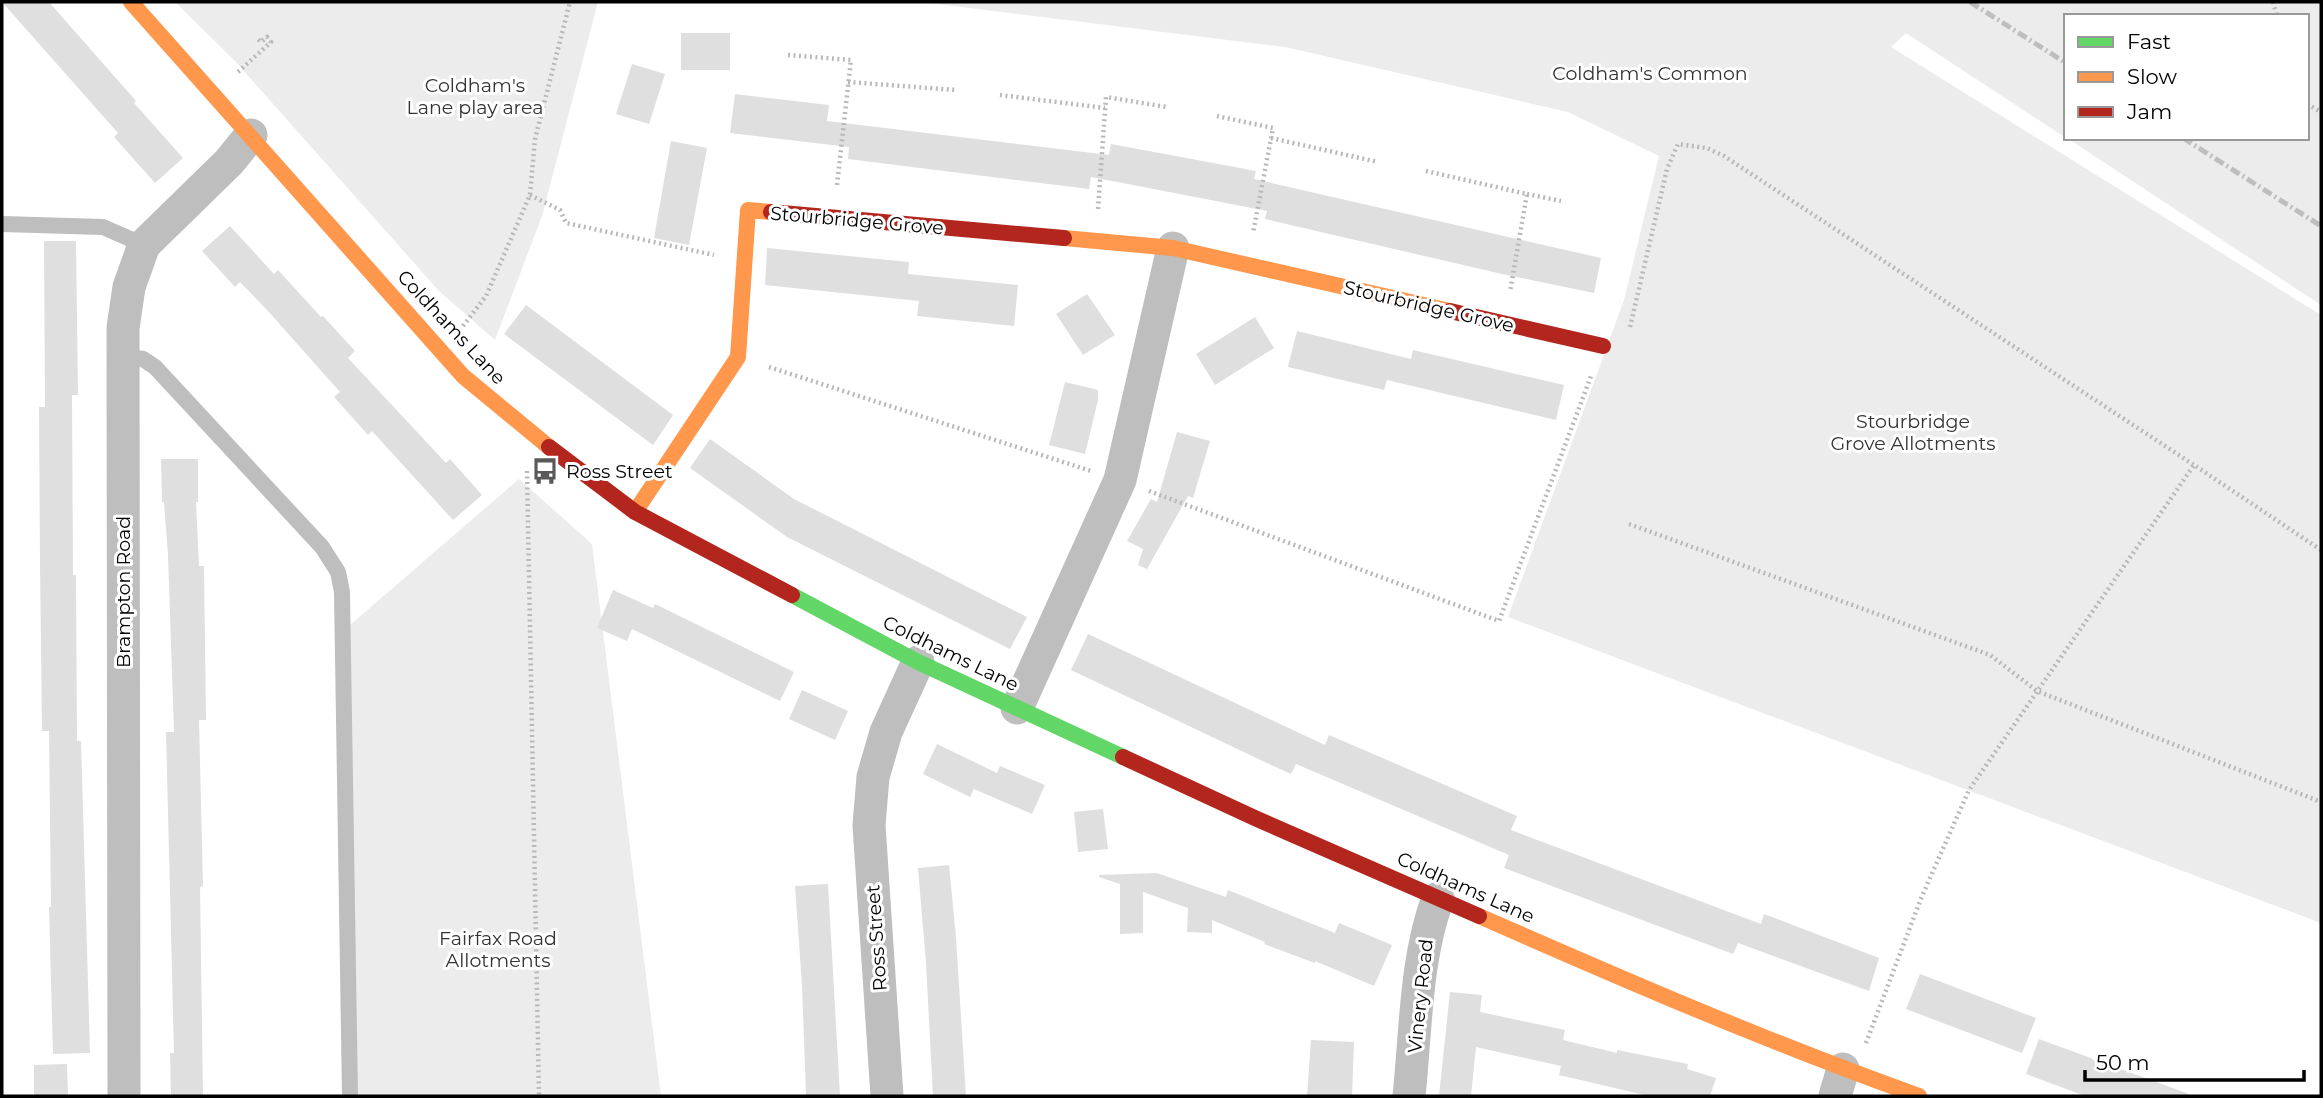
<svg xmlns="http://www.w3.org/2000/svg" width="2323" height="1098" font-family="Montserrat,sans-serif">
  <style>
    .green { fill: #ececec }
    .building { fill: #dfdfdf }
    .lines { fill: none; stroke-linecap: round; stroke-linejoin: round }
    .path { stroke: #b9b9b9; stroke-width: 4.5; stroke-dasharray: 2 3.5; stroke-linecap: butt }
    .lane { stroke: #bebebe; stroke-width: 16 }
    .street { stroke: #bebebe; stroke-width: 33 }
    .fast { stroke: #63d668; stroke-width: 16 }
    .slow { stroke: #ff974d; stroke-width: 16 }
    .jam { stroke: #b3261e; stroke-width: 16 }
    .rail { stroke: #bebebe; stroke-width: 5; stroke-dasharray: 10 3.5 2 3.5; stroke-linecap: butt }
    .labels { text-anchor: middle; stroke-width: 6; stroke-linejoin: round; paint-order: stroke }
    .park-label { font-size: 19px; fill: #333; stroke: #fff }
    .street-label { font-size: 19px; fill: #000; stroke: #fff }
    .poi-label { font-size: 19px; fill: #000; stroke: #fff; text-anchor: start }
  </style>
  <rect width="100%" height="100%" fill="#fff"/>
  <path class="green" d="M175 2H598L542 216 495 340 439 291 235 61Z
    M921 2H2321V305L2067 138H2307V16H2066V138L1906 33 1891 47 2321 315V923L1508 617 1624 300 1659 156 1568 112 1285 47Z
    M519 479 592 544 661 1096H357L350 625Z"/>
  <path class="building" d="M2 2H49L136 101 134 103 183 158 155 183 114 137 118 133Z
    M681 33H730V70H681Z
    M632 64 665 74 649 124 616 114Z
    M735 94 829 105 827 121 1109 155 1111 144 1208 162 1256 171 1254 179 1601 258 1594 293 1502 274 1265 219 1267 211 1128 184 1091 177 1089 189 848 159 849 147 730 133Z
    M671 141 707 148 689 245 654 238Z
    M230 226 274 274 278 270 321 317 323 316 355 351 348 358 446 463 450 459 482 495 453 520 372 431 368 435 334 397 340 392 268 311 240 282 235 287 202 251Z
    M44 241H76L78 395H72L73 575H76L77 741H81L90 1053 53 1054 49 907H51L49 731H42L40 563 39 407H45Z
    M767 248 909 262 908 274 1018 285 1014 326 917 316 919 301 765 285Z
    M1087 294 1115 335 1083 355 1056 314Z
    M526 305 673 415 653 445 504 334Z
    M1255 317 1274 348 1215 385 1196 354Z
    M1297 331 1411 359 1413 350 1564 385 1556 420 1387 380 1384 390 1288 367Z
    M1065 382 1098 390V400L1085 454 1049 445Z
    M1177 432 1210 441 1193 498 1188 496 1147 569 1138 565 1143 549 1127 541 1151 499 1157 502Z
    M710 439 794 499 1027 617 1010 649 787 537 690 468Z
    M161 459H198V502H196L199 566H204L206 720H199L203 886 200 887 203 1096H171L170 1053H174L166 732H174L168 555 164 502H162Z
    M613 590 653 608 655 604 794 672 780 701 632 629 627 641 597 628Z
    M1088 634 1325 745 1329 735 1517 816 1511 830 1761 924 1764 914 1879 958 1869 991 1738 943 1733 954 1650 923 1504 868 1509 855 1296 764 1291 774 1269 764 1071 670Z
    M802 690 848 711 835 740 789 719Z
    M937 744 997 773 1000 766 1045 785 1032 814 974 789 970 797 923 774Z
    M1103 809 1108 849 1078 852 1074 812Z
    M949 865 956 937 966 1096H933L926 963 918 868Z
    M1157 873 1226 897 1228 890 1335 933 1339 923 1392 945 1374 986 1315 961V963L1264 944 1265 942 1212 920V933L1187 932 1188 908 1143 892V933L1120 934V884L1099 877V875Z
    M828 884 840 1096H806L802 985 795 886Z
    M1920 974 2036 1018 2022 1053 1906 1009Z
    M1450 992 1482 995 1480 1012 1565 1030 1563 1040 1617 1053V1050L1688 1064 1687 1069 1716 1078 1710 1096H1649L1559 1075 1561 1066 1476 1047 1471 1096H1439Z
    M2039 1039 2189 1094V1096H2085L2026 1074Z
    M1311 1040 1354 1042 1352 1096H1307Z
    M67 1064 68 1096H34V1065Z"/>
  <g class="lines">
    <path class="path" d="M2273 2 2277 16
      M788 55 851 60 837 185
      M238 72 271 42 267 37 261 42 258 39
      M848 82 956 90
      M1000 95 1105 108
      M2307 104 2321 112
      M1217 116 1273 128 1253 233
      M1271 138 1378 162
      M1426 171 1527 194 1510 292
      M1527 194 1561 201
      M530 195 560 210 566 223 714 255
      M1098 209 1106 97 1167 107
      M463 326 486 296 530 195 535 139 570 2
      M1630 327 1667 169 1678 144 1707 148 1724 156 2194 465
      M769 367 1091 471
      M527 471 539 1096
      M1149 491 1499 621 1591 376
      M1629 524 1990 655 2037 691 2321 802
      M1866 1043 1922 896 1969 790 2194 465 2321 550"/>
    <path class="lane" d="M2 224 103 227 144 245
      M123 356 143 359 155 367 322 547 338 572 342 592 350 1096"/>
    <path class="street" d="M1017 708 1120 480 1173 248
      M124 1096 123 328 129 287 144 245 229 162 251 135
      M887 1096 869 825 873 777 886 732 918 662
      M1409 1096C1416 1031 1415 960 1438 898
      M1835 1096 1843 1069"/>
    <path class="fast" d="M792 595 918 662 1123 757"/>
    <path class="slow" d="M131 2 463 376 549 447
      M1064 238 1173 248 1450 311
      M635 512 738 357 748 210 771 212
      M1479 916C1625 980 1770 1043 1919 1096"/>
    <path class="jam" d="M771 212 1064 238
      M1450 311 1603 346
      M549 447 635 512 792 595
      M1123 757 1257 819 1479 916"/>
    <path class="rail" d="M1970 2 2066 63
      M2183 138 2321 226"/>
  </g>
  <defs>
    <symbol id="bus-bare" viewBox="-9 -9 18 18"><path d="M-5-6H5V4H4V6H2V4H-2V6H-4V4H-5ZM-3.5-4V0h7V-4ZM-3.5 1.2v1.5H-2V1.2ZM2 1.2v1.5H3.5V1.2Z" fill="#595959" stroke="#fff" stroke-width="2.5" paint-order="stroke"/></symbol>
  </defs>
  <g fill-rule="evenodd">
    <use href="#bus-bare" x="526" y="452" width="38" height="38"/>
  </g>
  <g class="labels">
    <g class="park-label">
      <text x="1650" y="80">Coldham's Common</text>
      <text x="475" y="92">Coldham's<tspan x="475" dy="22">Lane play area</tspan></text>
      <text x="1913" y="428">Stourbridge<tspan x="1913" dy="22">Grove Allotments</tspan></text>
      <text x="498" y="945">Fairfax Road<tspan x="498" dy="22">Allotments</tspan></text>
    </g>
    <g class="street-label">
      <text transform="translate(857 220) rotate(5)" y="7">Stourbridge Grove</text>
      <text transform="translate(1429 306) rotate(13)" y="7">Stourbridge Grove</text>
      <text transform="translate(452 327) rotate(47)" y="7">Coldhams Lane</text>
      <text transform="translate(123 592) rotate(-90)" y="7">Brampton Road</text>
      <text transform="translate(951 653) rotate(26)" y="7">Coldhams Lane</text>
      <text transform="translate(1466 887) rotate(24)" y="7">Coldhams Lane</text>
      <text transform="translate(876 938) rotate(-94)" y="7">Ross Street</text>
      <text transform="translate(1420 996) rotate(-84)" y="7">Vinery Road</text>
    </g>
    <g class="poi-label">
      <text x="566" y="478">Ross Street</text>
    </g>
  </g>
  <rect width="2323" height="1098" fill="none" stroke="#000000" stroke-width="7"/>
  <rect x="2064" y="14" width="245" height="126" fill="#ffffff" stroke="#999999" stroke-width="2"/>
  <rect x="2078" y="37" width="35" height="10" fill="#63d668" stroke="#999999" stroke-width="2"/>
  <text x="2127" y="49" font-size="21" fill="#000000">Fast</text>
  <rect x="2078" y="72" width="35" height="10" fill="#ff974d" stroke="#999999" stroke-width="2"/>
  <text x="2127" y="84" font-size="21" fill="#000000">Slow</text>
  <rect x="2078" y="107" width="35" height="10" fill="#b3261e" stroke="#999999" stroke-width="2"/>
  <text x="2127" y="119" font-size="21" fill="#000000">Jam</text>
  <path d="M2085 1070v10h219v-10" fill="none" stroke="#000000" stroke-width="3.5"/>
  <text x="2096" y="1070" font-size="21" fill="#000000" stroke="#ffffff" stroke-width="5" paint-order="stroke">50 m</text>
</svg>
